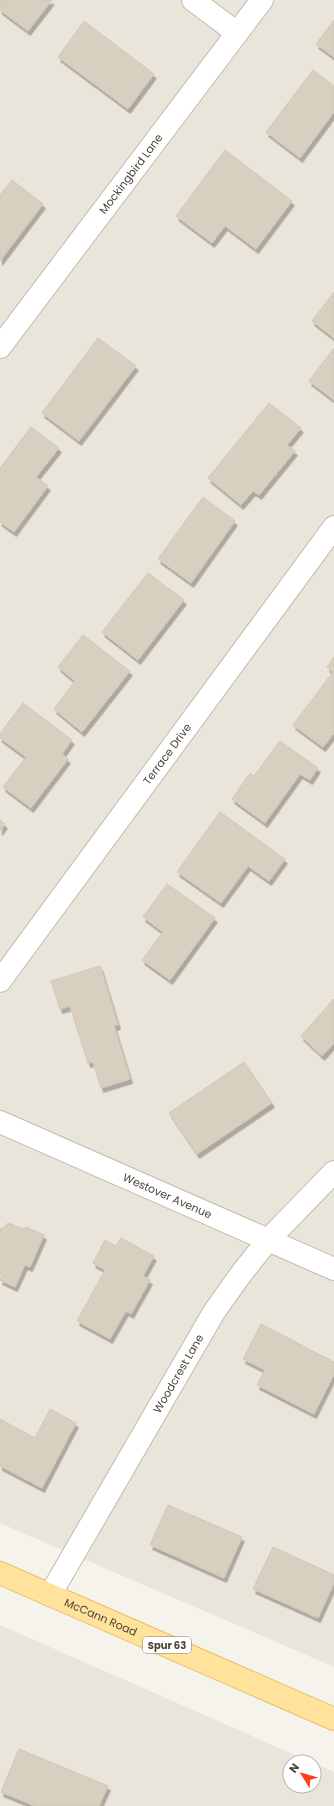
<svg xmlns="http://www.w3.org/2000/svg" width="334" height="1806" font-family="Poppins,sans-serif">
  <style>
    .residential { fill: #eae5da }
    .building { fill: #d8cfc1; stroke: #d3c7b4; filter: url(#shadow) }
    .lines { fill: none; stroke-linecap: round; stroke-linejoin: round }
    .minor-casing { stroke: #c2bbae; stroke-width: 24 }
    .major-casing { stroke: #e6c16a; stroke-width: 24 }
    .minor { stroke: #fff; stroke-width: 22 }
    .major { stroke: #ffe39c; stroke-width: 22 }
    .labels { text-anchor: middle; stroke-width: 3; stroke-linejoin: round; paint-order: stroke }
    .shield { fill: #fff; stroke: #817c74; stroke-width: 1 }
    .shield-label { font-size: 10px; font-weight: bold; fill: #4b4439 }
    .street-label { font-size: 11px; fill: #4b4439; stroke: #fff }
  </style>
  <defs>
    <filter id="shadow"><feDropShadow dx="2.5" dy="4.5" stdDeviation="0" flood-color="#0004"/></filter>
  </defs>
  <rect width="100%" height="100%" fill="#f6f3ec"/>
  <path class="residential" d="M0 0H334V1667L0 1523Z
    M0 1625 311 1762H290V1786H314V1763L334 1772V1806H0Z"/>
  <path class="building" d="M0 0H52L28 31 0 10Z
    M334 20V57L316 44Z
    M84 21 154 74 128 109 58 57Z
    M313 70 334 86V112L300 158 266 132Z
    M225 150 292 201 256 249 225 226 212 243 176 216Z
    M12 180 43 204 0 261V195Z
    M334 292V338L312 321Z
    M98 338 136 366 79 441 42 413Z
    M334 348V400L309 381Z
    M269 403 301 428 287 445 295 451 259 495 253 491 241 505 208 478Z
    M31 427 59 448 36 477 48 486 14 532 0 522V468Z
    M203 497 235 521 191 583 158 559Z
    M148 573 184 600 138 660 102 632Z
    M83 635 130 671 82 732 54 709 75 681 58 667Z
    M334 657V733L323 747 293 725 333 672 327 667Z
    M23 703 72 740 62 754 68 759 31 808 3 787 26 757 0 738V734Z
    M280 741 318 768 310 780 300 774 265 823 232 799 250 773 254 776Z
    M220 812 285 859 269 881 248 866 221 903 177 872Z
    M0 820 5 824 0 831Z
    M167 884 215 918 170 980 142 960 163 932 143 917Z
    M100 966 118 1025 114 1026 130 1079 101 1088 93 1062 88 1063 70 1006 60 1009 51 981Z
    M334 999V1043L322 1056 301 1036Z
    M244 1062 272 1103 197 1154 169 1113Z
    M8 1223 23 1229 26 1227 44 1235 30 1267 25 1265 15 1287 0 1280 2 1275 0 1274V1228L2 1229Z
    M121 1238 154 1256 143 1276 150 1280 131 1314 126 1311 110 1339 77 1321 105 1270 93 1263 105 1240 116 1246Z
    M261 1324 334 1362V1374L314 1414 257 1385 265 1370 243 1359Z
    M50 1409 76 1423 42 1488 0 1466V1419L35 1438Z
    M168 1505 242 1537 224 1578 150 1545Z
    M273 1547 334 1575V1583L318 1618 253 1589Z
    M19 1749 108 1786 99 1806H35L1 1792Z"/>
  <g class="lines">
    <defs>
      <g id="minor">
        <path d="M193 0 237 33"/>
        <path id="s1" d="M0 347 262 0"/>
        <path id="s2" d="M0 981 334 527"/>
        <path id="s3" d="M0 1122 334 1269"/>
        <path id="s4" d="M50 1595 214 1312 241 1274 268 1240 334 1172"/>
      </g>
      <g id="major">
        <path id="s5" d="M0 1573 334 1719"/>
      </g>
    </defs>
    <use href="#minor" class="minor-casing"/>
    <use href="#major" class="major-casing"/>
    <use href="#minor" class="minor"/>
    <use href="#major" class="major"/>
  </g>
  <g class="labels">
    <rect class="shield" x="143" y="1637" width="48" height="16" rx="3"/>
    <g class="shield-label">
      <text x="167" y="1649">Spur 63</text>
    </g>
    <g class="street-label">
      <text dy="4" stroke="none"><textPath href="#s1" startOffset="217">Mockingbird Lane</textPath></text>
      <text dy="4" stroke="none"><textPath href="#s2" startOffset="282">Terrace Drive</textPath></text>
      <text dy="4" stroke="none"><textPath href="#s3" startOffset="183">Westover Avenue</textPath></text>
      <text dy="4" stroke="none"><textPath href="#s4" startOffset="256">Woodcrest Lane</textPath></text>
      <text dy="4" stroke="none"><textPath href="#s5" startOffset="110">McCann Road</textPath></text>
    </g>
  </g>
  <g transform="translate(302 1774) rotate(307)"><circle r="19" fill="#ffffff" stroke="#b7b4b0"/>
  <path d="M0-3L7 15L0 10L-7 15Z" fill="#fc3f1d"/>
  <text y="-6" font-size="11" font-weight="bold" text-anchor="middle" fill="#4b4439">N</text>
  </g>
</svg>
